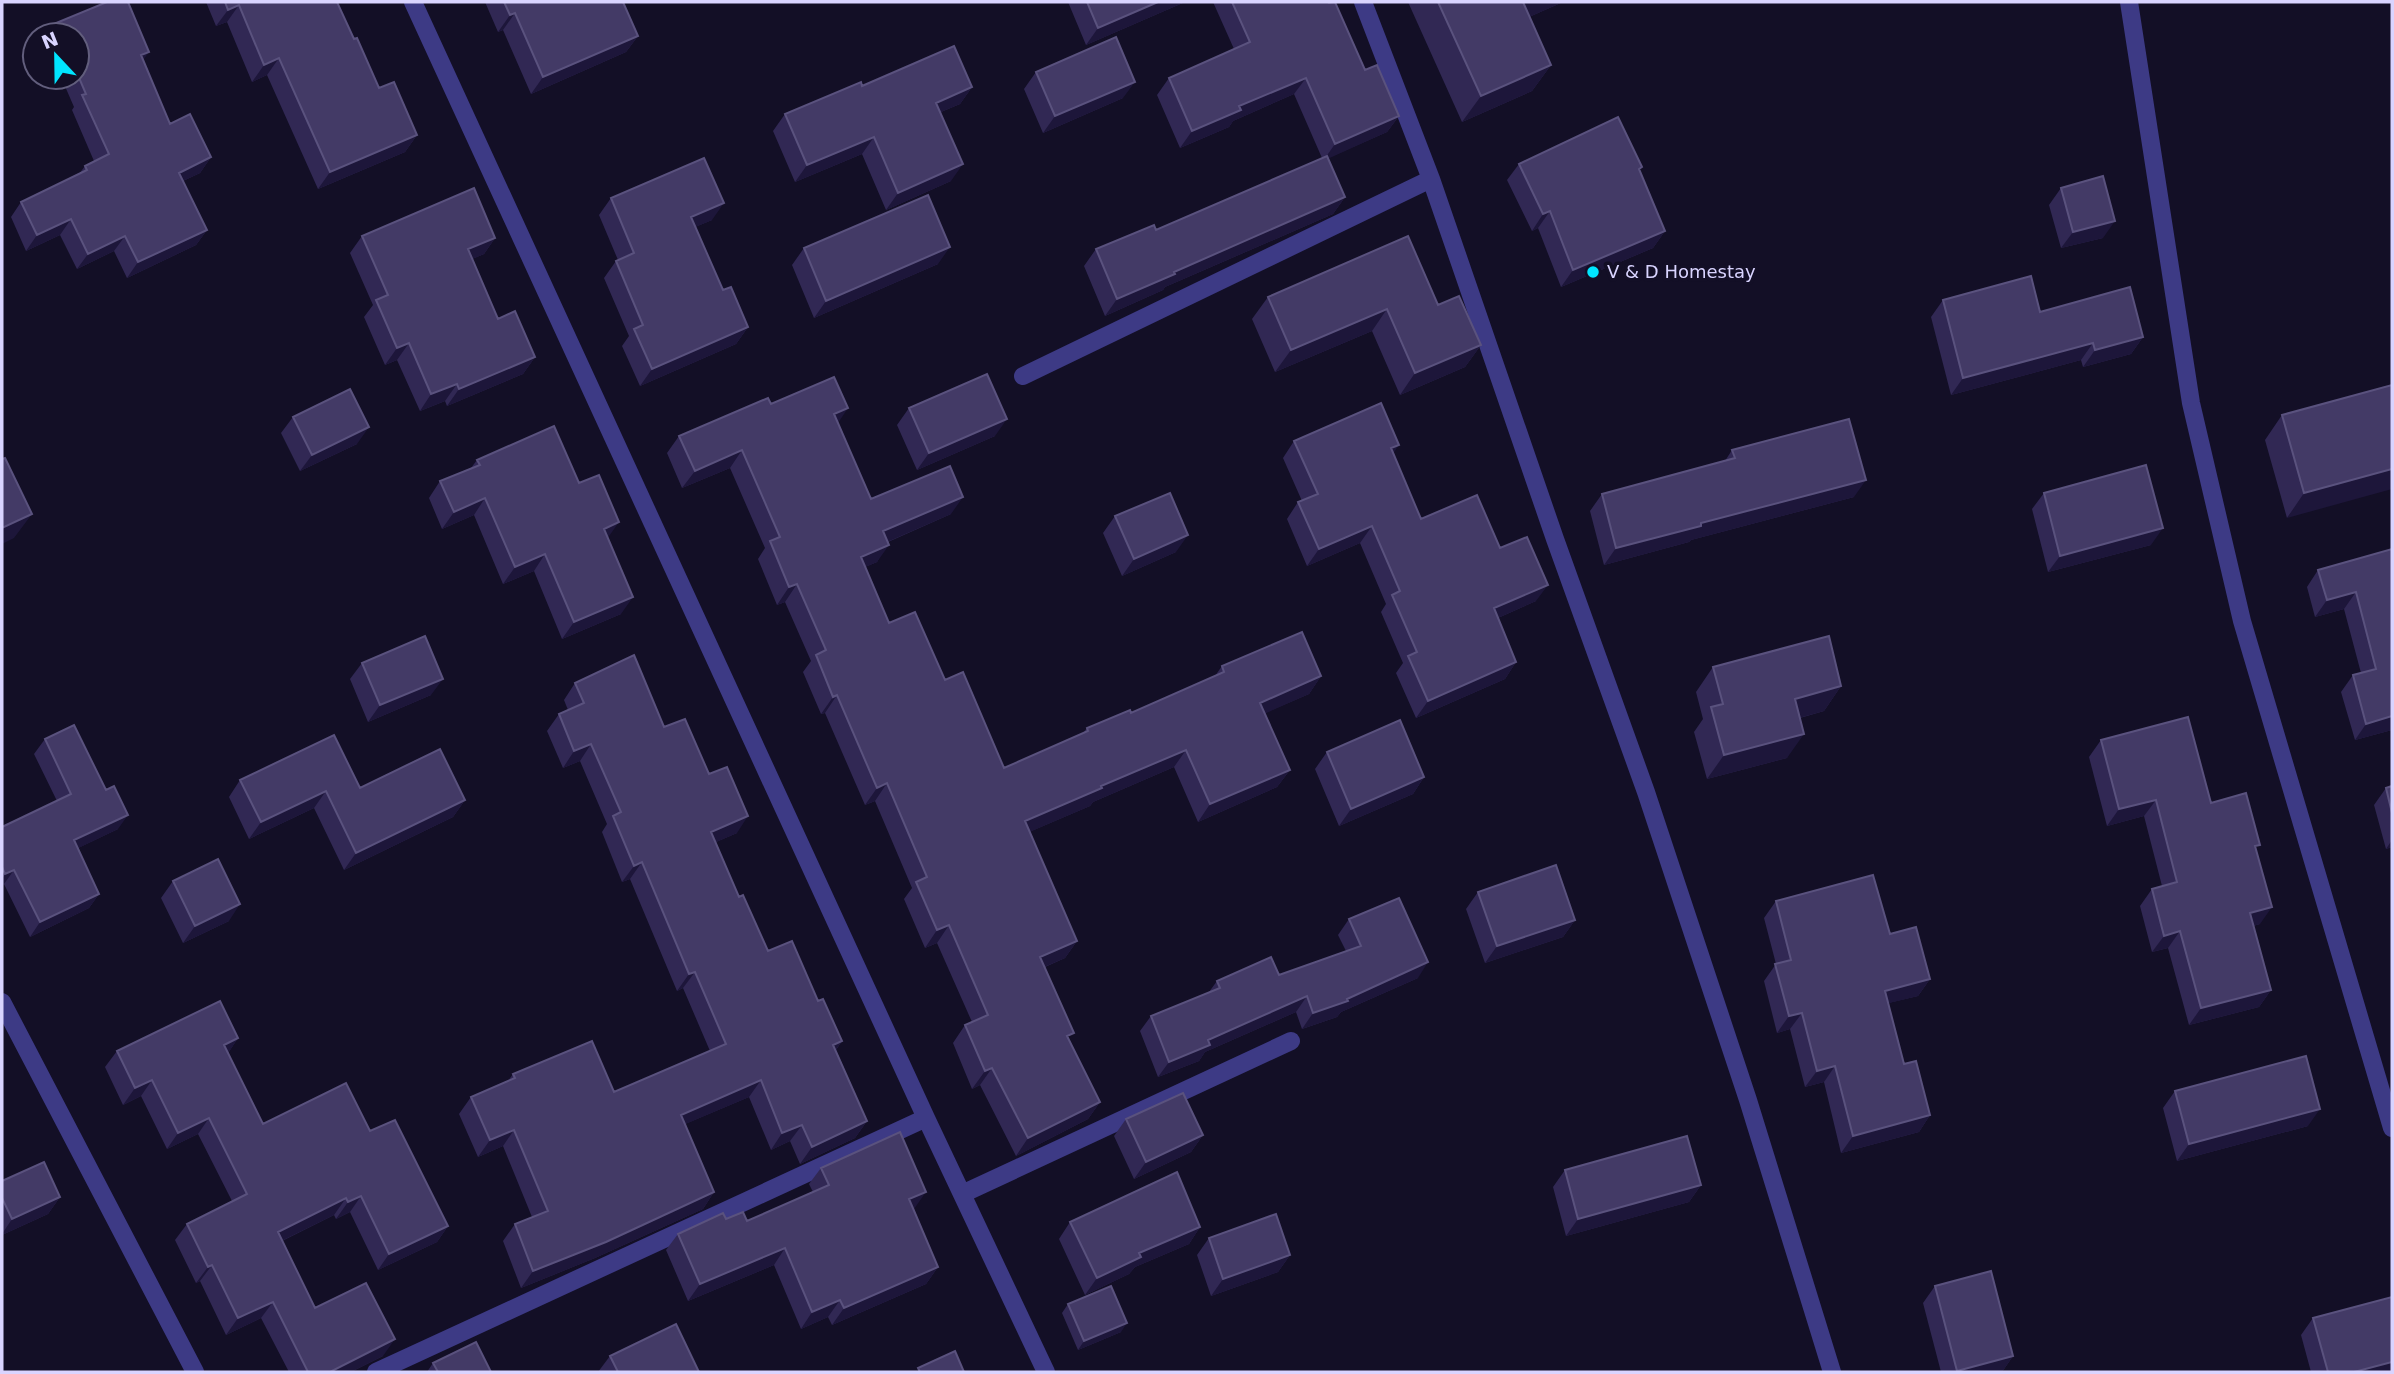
<svg xmlns="http://www.w3.org/2000/svg" width="2394" height="1374" font-family="'DejaVu Sans',sans-serif">
  <style>
    .lines { fill: none; stroke-linecap: round; stroke-linejoin: round }
    .minor { stroke: #3d3a85; stroke-width: 18 }
    .wall { fill: #312854 }
    .shaded-wall { fill: #1d163a }
    .building { fill: #433a66; stroke: #5a527e; stroke-width: 2 }
    .poi-dot { fill: #00e5ff; stroke: #130f26; stroke-width: 2.5 }
    .labels { text-anchor: middle; stroke-width: 7; stroke-linejoin: round; paint-order: stroke }
    .poi-label { font-size: 18px; fill: #d9d4ff; stroke: #130f26; text-anchor: start }
  </style>
  <rect width="100%" height="100%" fill="#130f26"/>
  <g class="lines">
    <path class="minor" d="M413 2 926 1118 1046 1372
      M1363 2 1431 179 1555 539 1646 792 1748 1100 1832 1372
      M2129 2 2191 403 2242 621 2392 1128
      M1023 376 1431 179
      M2 1002 195 1372
      M962 1194 1291 1041
      M376 1372 926 1118"/>
  </g>
  <path class="wall" d="M206 2H337L354 39 379 88 417 135 405 152 318 189 267 75 252 82 227 22 216 26Z
    M485 2H623L638 36 626 52 531 94 503 30 498 32Z
    M1068 2H1185L1086 45Z
    M1213 2H1328L1365 70 1399 116 1387 132 1328 158 1345 197 1333 214 1165 287 1163 290 1105 316 1084 266 1096 249 1156 230 1322 158 1294 94 1233 121 1229 127 1180 148 1157 95 1169 78 1234 49Z
    M1408 2H1563L1529 17 1551 65 1532 91 1462 122Z
    M56 23 143 60 170 124 211 157 200 173 183 181 207 230 196 245 127 278 114 251 77 269 60 235 26 251 11 217 21 202 79 174 85 166 94 161 72 110 74 107 61 77H77V35H48Z
    M1036 72 1123 98 1043 133 1024 89Z
    M862 86 972 87 960 104 941 112 951 181 886 210 862 154 795 182 773 131 785 114Z
    M1519 164 1639 171 1665 231 1653 248 1561 287 1538 228 1532 231 1507 180Z
    M2061 188 2103 238 2061 248 2049 205Z
    M611 198 712 220 695 227 723 290 748 327 736 344 640 386 622 346 629 336 604 278 616 261 618 260 599 215Z
    M362 236 495 238 484 254 472 259 498 319 535 357 523 374 447 406 445 401 420 411 397 360 385 365 364 317 373 305 350 253Z
    M804 248 938 264 814 318 792 265Z
    M1268 297 1438 305 1481 345 1465 367 1400 395 1372 331 1275 372 1252 319Z
    M1943 300 2040 312 2143 337 2131 354 2083 367 2081 360 1951 395 1931 317Z
    M2392 385 2287 518 2265 440 2282 415Z
    M771 404 838 422 871 499 951 514 888 542 877 562 865 567 889 623 945 680 1004 768 1083 733 1087 728 1131 713 1215 676 1222 666 1321 676 1309 694 1265 713 1290 770 1277 787 1198 822 1174 767 1093 802 1090 806 1029 832 1077 941 1065 958 1045 967 1069 1039 1100 1102 1088 1119 1016 1156 980 1085 972 1089 953 1043 965 1025 972 1022 937 943 925 948 904 899 912 888 875 801 865 805 825 713 821 714 803 672 811 661 785 602 777 605 758 559 765 548 730 468 682 488 667 453 679 436Z
    M909 408 995 436 917 470 897 425Z
    M293 417 357 444 300 471 281 433Z
    M1294 441 1393 453 1421 519 1500 548 1536 601 1498 618 1516 662 1505 679 1416 718 1396 673 1403 663 1381 612 1386 604 1360 543 1307 566 1287 519 1298 502 1302 501 1283 458Z
    M1732 450 1854 497 1691 540 1689 542 1604 565 1590 511 1602 494 1725 461Z
    M477 460 579 483 608 538 621 614 562 639 534 571 503 584 474 515 442 529 429 498 440 481 471 468Z
    M2044 493 2151 545 2048 572 2032 509Z
    M1115 516 1176 552 1122 576 1103 533Z
    M2392 549V730L2355 740 2341 692 2353 675 2361 673 2344 609 2315 617 2307 587 2318 570Z
    M362 663 431 695 368 722 350 679Z
    M1713 667 1841 686 1824 711 1800 718 1787 758 1707 779 1694 732 1703 719 1696 692Z
    M575 683 664 727 709 774 737 833 716 842 739 897 768 951 818 1001 842 1041 836 1050 867 1121 855 1138 800 1164 790 1141 771 1150 749 1097 685 1124 714 1192 703 1209 595 1258 521 1288 503 1241 515 1224 532 1217 503 1146 478 1157 459 1114 471 1097 508 1081 513 1074 614 1092 710 1051 683 988 677 991 630 879 622 882 602 832 607 824 580 761 563 768 547 731 559 714 568 710 564 700Z
    M45 739 118 829 78 848 99 894 89 908 30 937 4 884 2 885V827L57 801 34 754Z
    M2101 740 2211 803 2256 850 2260 924 2253 926 2271 990 2259 1007 2189 1025 2168 948 2152 952 2140 906 2152 889 2162 886 2144 816 2107 826 2089 757Z
    M1327 752 1424 777 1413 794 1339 826 1315 769Z
    M240 780 360 788 465 800 453 817 344 870 314 808 249 839 229 797Z
    M2392 786V847L2386 849 2374 805 2386 788Z
    M173 881 229 921 183 943 161 898Z
    M1478 892 1575 920 1563 937 1485 963 1466 909Z
    M1776 901 1890 934 1930 979 1918 996 1888 1003 1904 1064 1930 1115 1919 1132 1841 1153 1824 1082 1805 1087 1790 1029 1777 1033 1764 981 1776 964 1764 918Z
    M1349 919 1418 978 1341 1012 1337 1017 1302 1029 1296 1012 1205 1052 1199 1061 1158 1077 1140 1031 1151 1016 1209 992 1217 981 1279 975 1346 951 1338 935Z
    M238 1038 228 1053 263 1124 370 1131 448 1226 437 1242 378 1270 350 1212 336 1219 334 1215 282 1241 315 1308 383 1356 351 1372H289L261 1318 226 1335 200 1281 196 1283 175 1240 187 1224 232 1201 198 1134 167 1149 141 1096 123 1105 105 1067 117 1051Z
    M2175 1091 2308 1126 2177 1161 2163 1108Z
    M1126 1119 1203 1135 1191 1152 1134 1179 1114 1136Z
    M821 1168 914 1209 938 1267 926 1284 832 1325 828 1317 801 1329 774 1265 688 1301 666 1250 678 1234 726 1219 747 1221 813 1192 809 1184Z
    M1565 1170 1701 1185 1689 1202 1566 1236 1553 1187Z
    M2 1181 60 1197 48 1214 2 1235Z
    M1070 1222 1200 1227 1189 1244 1135 1267 1129 1274 1085 1295 1059 1239Z
    M1209 1238 1290 1255 1278 1272 1211 1296 1197 1255Z
    M1935 1286 2013 1356 2002 1372H1941L1923 1303Z
    M1068 1304 1121 1332 1078 1350 1062 1313Z
    M2313 1318 2392 1372H2311L2301 1335Z
    M610 1356 699 1372H598Z
    M433 1363 491 1372H427Z"/>
  <path class="shaded-wall" d="M1158 2H1185L1086 45 1098 28Z
    M1523 2H1563L1504 28Z
    M239 5 227 22 216 26 228 10Z
    M515 13 503 30 498 32 510 15Z
    M638 36 626 52 531 94 543 77Z
    M149 52 138 67 141 55Z
    M279 58 267 75 252 82 264 65Z
    M1551 65 1532 91 1462 122 1481 96Z
    M1306 78 1294 94 1233 121 1229 127 1180 148 1192 131 1239 106Z
    M1135 82 1123 98 1043 133 1055 116Z
    M972 87 960 104 924 119 936 103Z
    M1399 116 1387 132 1323 161 1335 144Z
    M417 135 405 152 318 189 330 172Z
    M874 137 862 154 795 182 807 165Z
    M211 157 200 173 168 188 179 173Z
    M963 164 951 181 886 210 898 193Z
    M1345 197 1333 214 1165 287 1163 290 1105 316 1117 299 1174 272Z
    M724 203 712 220 679 234 691 217Z
    M1550 211 1538 228 1532 231 1543 214Z
    M71 219 60 235 26 251 37 235Z
    M2115 221 2103 238 2061 248 2073 232Z
    M207 230 196 245 127 278 138 262Z
    M1665 231 1653 248 1561 287 1573 270Z
    M125 236 114 251 77 269 88 254Z
    M495 238 484 254 456 266 468 249Z
    M950 247 938 264 814 318 826 301Z
    M1387 309 1372 331 1275 372 1291 350Z
    M748 327 736 344 640 386 652 369Z
    M2143 337 2131 354 2083 367 2095 350Z
    M409 343 397 360 385 365 397 348Z
    M2093 343 2081 360 1951 395 1963 378Z
    M1481 345 1465 367 1400 395 1415 373Z
    M535 357 523 374 447 406 459 389Z
    M457 384 445 401 420 411 431 394Z
    M848 408 836 426 834 414Z
    M1007 419 995 436 917 470 929 453Z
    M369 427 357 444 300 471 312 455Z
    M1399 445 1387 462 1391 448Z
    M742 450 730 468 682 488 695 471Z
    M2392 469V489L2287 518 2304 493Z
    M1866 480 1854 497 1691 540 1689 542 1604 565 1616 548 1701 523Z
    M963 497 951 514 871 549 883 531Z
    M485 498 474 515 442 529 454 512Z
    M32 514 14 538 2 544V528Z
    M619 522 607 539 604 529Z
    M1372 526 1360 543 1307 566 1319 549Z
    M2163 528 2151 545 2048 572 2060 556Z
    M1188 535 1176 552 1122 576 1134 559Z
    M889 545 877 562 849 574 861 557Z
    M545 554 534 571 503 584 515 567Z
    M797 584 785 602 777 605 789 587Z
    M1548 585 1536 601 1482 625 1494 608Z
    M2356 592 2344 609 2315 617 2327 600Z
    M633 597 621 614 562 639 574 622Z
    M1516 662 1505 679 1416 718 1428 701Z
    M1321 676 1309 694 1248 721 1260 703Z
    M443 679 431 695 368 722 380 705Z
    M1841 686 1824 711 1777 724 1795 699Z
    M837 695 825 713 821 714 833 697Z
    M2392 716V730L2355 740 2366 724Z
    M1804 734 1787 758 1707 779 1724 755Z
    M591 744 580 761 563 768 574 751Z
    M1186 750 1174 767 1093 802 1090 806 1013 839 1025 821 1101 786Z
    M1290 770 1277 787 1198 822 1210 804Z
    M1424 777 1413 794 1339 826 1351 809Z
    M887 783 875 801 865 805 877 788Z
    M326 791 314 808 249 839 261 822Z
    M465 800 453 817 344 870 356 853Z
    M2156 800 2144 816 2107 826 2119 809Z
    M128 815 118 829 64 855 74 840Z
    M748 816 737 833 700 849 711 832Z
    M2392 840V847L2386 849Z
    M642 862 630 879 622 882 634 866Z
    M14 870 4 884 2 885V879L5 874Z
    M99 894 89 908 30 937 40 922Z
    M240 904 229 921 183 943 195 926Z
    M2272 907 2260 924 2238 930 2250 913Z
    M1575 920 1563 937 1485 963 1497 946Z
    M949 925 937 943 925 948 937 930Z
    M2180 931 2168 948 2152 952 2164 936Z
    M1077 941 1065 958 1028 974 1040 957Z
    M1428 962 1418 978 1341 1012 1337 1017 1302 1029 1313 1013Z
    M695 972 683 988 677 991 689 974Z
    M1930 979 1918 996 1873 1007 1885 991Z
    M2271 990 2259 1007 2189 1025 2201 1008Z
    M1307 996 1296 1012 1205 1052 1199 1061 1158 1077 1169 1062 1208 1040Z
    M1802 1013 1790 1029 1777 1033 1789 1016Z
    M238 1038 227 1055 224 1045Z
    M842 1041 830 1058 833 1045Z
    M1835 1066 1824 1082 1805 1087 1817 1071Z
    M992 1068 980 1085 972 1089 985 1071Z
    M152 1080 141 1096 123 1105 135 1088Z
    M761 1080 749 1097 669 1131 681 1115Z
    M1100 1102 1088 1119 1016 1156 1028 1138Z
    M2320 1109 2308 1126 2177 1161 2189 1144Z
    M1930 1115 1919 1132 1841 1153 1853 1136Z
    M209 1118 198 1134 167 1149 178 1133Z
    M867 1121 855 1138 800 1164 812 1147Z
    M802 1125 790 1141 771 1150 782 1133Z
    M514 1130 503 1146 478 1157 490 1140Z
    M1203 1135 1191 1152 1134 1179 1146 1162Z
    M1701 1185 1689 1202 1566 1236 1578 1219Z
    M714 1192 703 1209 595 1258 521 1288 533 1271Z
    M926 1192 914 1209 909 1199Z
    M361 1196 350 1212 336 1219 348 1202Z
    M60 1197 48 1214 2 1235V1234L12 1219Z
    M346 1198 334 1215 267 1248 278 1232Z
    M448 1226 437 1242 378 1270 389 1254Z
    M1200 1227 1189 1244 1135 1267 1129 1274 1085 1295 1097 1278 1139 1253Z
    M785 1248 774 1265 688 1301 700 1284Z
    M1290 1255 1278 1272 1211 1296 1223 1279Z
    M212 1265 200 1281 196 1283 208 1267Z
    M938 1267 926 1284 832 1325 844 1308Z
    M840 1300 828 1317 801 1329 812 1312Z
    M273 1302 261 1318 226 1335 238 1318Z
    M1127 1323 1121 1332 1078 1350 1084 1341Z
    M395 1339 383 1356 351 1372H330Z
    M2013 1356 2002 1372H1956L1957 1371Z
    M2392 1362V1372H2354Z"/>
  <path class="building" d="M107 2H128L149 52 141 55 170 124 190 114 211 157 179 173 207 230 138 262 125 236 88 254 71 219 37 235 21 202 87 170 85 166 109 154 82 95 86 94 77 73V35H61L56 23Z
    M225 2H337L354 39 357 38 379 88 394 82 417 135 330 172 279 58 264 65 239 5 228 10Z
    M504 2H623L638 36 543 77 515 13 510 15Z
    M1087 2H1158L1098 28Z
    M1232 2H1328L1329 3 1335 2 1365 70 1377 65 1399 116 1335 144 1306 78 1239 106 1241 110 1192 131 1169 78 1250 42Z
    M1438 2H1523L1551 65 1481 96Z
    M1116 37 1135 82 1055 116 1036 72Z
    M954 46 972 87 936 103 963 164 898 193 874 137 807 165 785 114 861 82 862 86Z
    M1618 117 1642 167 1639 169 1665 231 1573 270 1550 211 1543 214 1519 164Z
    M1327 156 1345 197 1174 272 1175 274 1117 299 1096 249 1154 225 1156 230Z
    M704 158 724 203 691 217 723 290 731 287 748 327 652 369 634 329 643 325 616 261 634 253 611 198Z
    M2103 176 2115 221 2073 232 2061 188Z
    M474 188 495 238 468 249 498 319 515 311 535 357 459 389 457 384 431 394 409 343 397 348 376 300 388 295 362 236Z
    M928 195 950 247 826 301 804 248Z
    M1408 236 1438 305 1459 296 1481 345 1415 373 1387 309 1291 350 1268 297Z
    M2031 276 2040 312 2130 287 2143 337 2095 350 2093 343 1963 378 1943 300Z
    M987 374 1007 419 929 453 909 408Z
    M834 377 848 408 834 414 871 499 950 466 963 497 883 531 889 545 861 557 889 623 915 612 945 680 963 672 1004 768 1088 731 1087 728 1130 710 1131 713 1224 672 1222 666 1302 632 1321 676 1260 703 1290 770 1210 804 1186 750 1101 786 1102 788 1025 821 1077 941 1040 957 1074 1033 1067 1036 1100 1102 1028 1138 992 1068 985 1071 965 1025 988 1015 949 925 937 930 916 882 927 877 887 783 877 788 837 695 833 697 816 655 826 650 797 584 789 587 770 541 780 537 742 450 695 471 679 436 768 398 771 404Z
    M2392 385V469L2304 493 2282 415Z
    M350 389 369 427 312 455 293 417Z
    M1381 403 1399 445 1391 448 1421 519 1477 495 1500 548 1527 537 1548 585 1494 608 1516 662 1428 701 1408 656 1417 652 1392 595 1400 591 1372 526 1319 549 1298 502 1318 494 1294 441Z
    M1849 419 1866 480 1701 523V526L1616 548 1602 494 1735 458 1732 450Z
    M554 426 579 483 599 475 619 522 604 529 633 597 574 622 545 554 515 567 485 498 454 512 440 481 480 465 477 460Z
    M5 458 32 514 2 528V459Z
    M2146 465 2163 528 2060 556 2044 493Z
    M1170 493 1188 535 1134 559 1115 516Z
    M2392 549V716L2366 724 2353 675 2376 669 2356 592 2327 600 2318 570Z
    M425 636 443 679 380 705 362 663Z
    M1829 636 1841 686 1795 699 1804 734 1724 755 1711 707 1723 704 1713 667Z
    M634 655 664 727 685 719 709 774 727 767 748 816 711 832 739 897 743 895 768 951 792 941 818 1001 823 999 842 1041 833 1045 867 1121 812 1147 802 1125 782 1133 761 1080 681 1115 714 1192 606 1242 533 1271 515 1224 548 1211 514 1130 490 1140 471 1097 515 1078 513 1074 592 1041 614 1092 726 1044 695 972 689 974 642 862 634 866 613 816 621 812 591 744 574 751 559 714 584 703 575 683Z
    M2188 717 2211 803 2246 793 2260 845 2255 846 2272 907 2250 913 2271 990 2201 1008 2180 931 2164 936 2152 889 2177 882 2156 800 2119 809 2101 740Z
    M1400 720 1424 777 1351 809 1327 752Z
    M74 725 106 790 114 786 128 815 74 840 99 894 40 922 14 870 5 874 2 867V827L71 794 45 739Z
    M334 735 360 788 440 749 465 800 356 853 326 791 261 822 240 780Z
    M2392 786V813L2386 788Z
    M218 859 240 904 195 926 173 881Z
    M1556 865 1575 920 1497 946 1478 892Z
    M1873 875 1890 934 1916 927 1930 979 1885 991 1904 1064 1916 1061 1930 1115 1853 1136 1835 1066 1817 1071 1802 1013 1789 1016 1775 964 1791 960 1776 901Z
    M1399 898 1428 962 1347 999 1348 1001 1313 1013 1307 996 1208 1040 1210 1045 1169 1062 1151 1016 1220 988 1217 981 1271 957 1279 975 1361 946 1349 919Z
    M220 1001 238 1038 224 1045 263 1124 346 1083 370 1131 395 1120 448 1226 389 1254 361 1196 348 1202 346 1198 278 1232 315 1308 366 1283 395 1339 330 1372H308L273 1302 238 1318 212 1265 208 1267 187 1224 247 1194 209 1118 178 1133 152 1080 135 1088 117 1051Z
    M2306 1056 2320 1109 2189 1144 2175 1091Z
    M1183 1093 1203 1135 1146 1162 1126 1119Z
    M900 1132 926 1192 909 1199 938 1267 844 1308 840 1300 812 1312 785 1248 700 1284 678 1234 723 1213 726 1219 743 1212 747 1221 829 1185 821 1168Z
    M1687 1136 1701 1185 1578 1219 1565 1170Z
    M44 1162 60 1197 12 1219 2 1198V1181Z
    M1177 1172 1200 1227 1139 1253 1141 1257 1097 1278 1070 1222Z
    M1276 1214 1290 1255 1223 1279 1209 1238Z
    M1991 1271 2013 1356 1957 1371 1935 1286Z
    M1111 1286 1127 1323 1084 1341 1068 1304Z
    M2392 1297V1362L2354 1372H2328L2313 1318Z
    M676 1324 699 1372H618L610 1356Z
    M476 1342 491 1372H438L433 1363Z
    M955 1351 964 1372H920L918 1368Z"/>
  <circle class="poi-dot" cx="1593" cy="272" r="7"/>
  <g class="labels">
    <g class="poi-label">
      <text x="1607" y="278">V &amp; D Homestay</text>
    </g>
  </g>
  <rect width="2394" height="1374" fill="none" stroke="#d9d4ff" stroke-width="7"/>
  <g transform="translate(56 56) rotate(338)"><circle r="33" fill="#130f26" stroke="#625e7d" stroke-width="2"/>
  <path d="M0-5L12 26L0 18L-12 26Z" fill="#00e5ff"/>
  <text y="-10" font-size="19" font-weight="bold" text-anchor="middle" fill="#d9d4ff">N</text>
  </g>
</svg>
